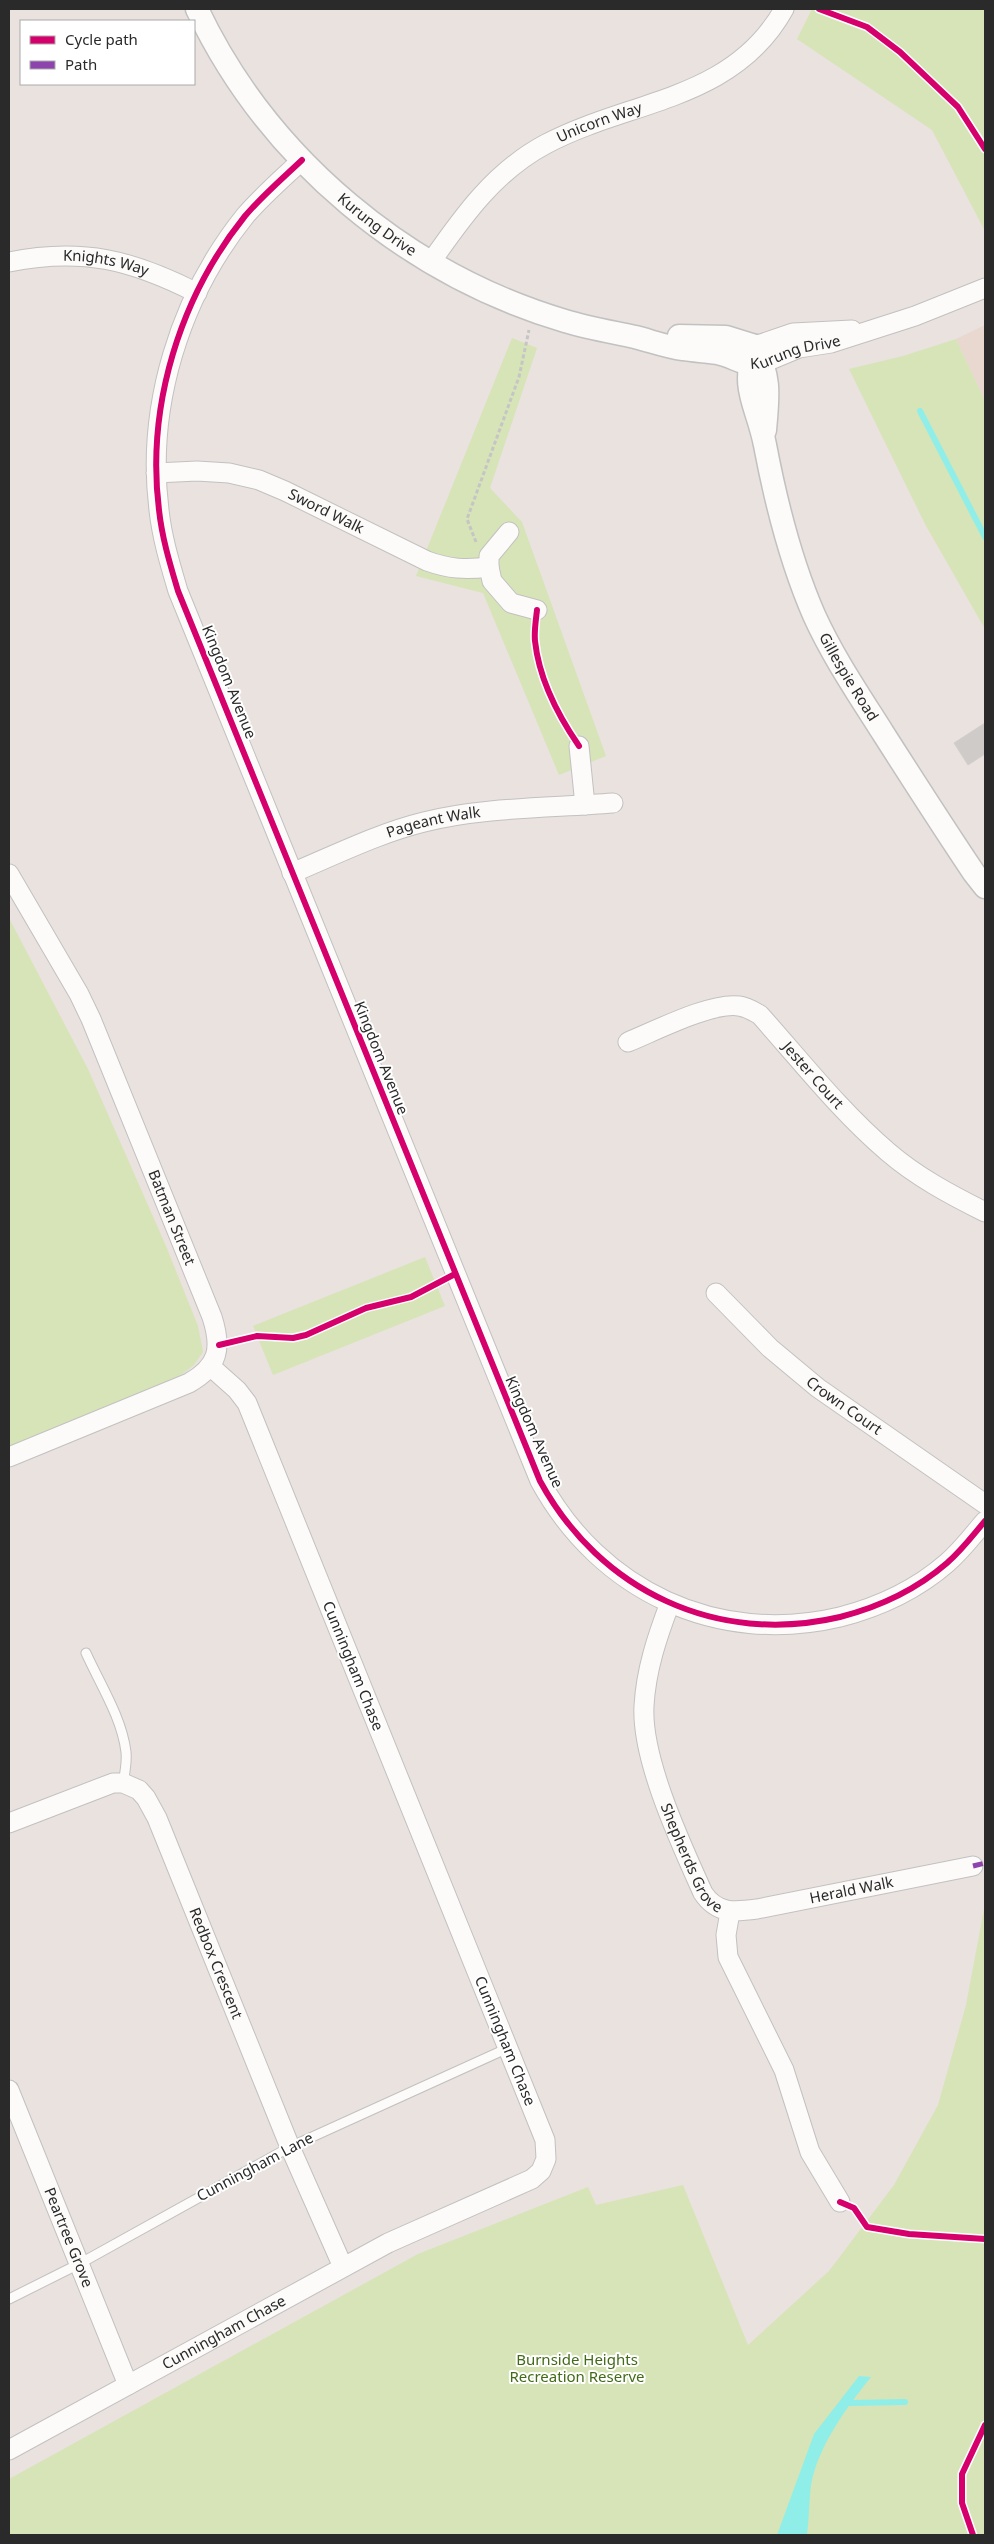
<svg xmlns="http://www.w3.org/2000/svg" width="994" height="2544" font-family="'Noto Sans',sans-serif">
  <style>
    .education { fill: #e8d8d0 }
    .green { fill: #d7e4b7 }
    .water { fill: #90eee9 }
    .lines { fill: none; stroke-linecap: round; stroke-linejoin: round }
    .stream { stroke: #90eee9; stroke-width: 6 }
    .building { fill: #cfcbc8; stroke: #d4cecb }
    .service-casing { stroke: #c2c1c1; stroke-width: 11 }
    .minor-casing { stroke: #c2c1c1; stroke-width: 21 }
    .tertiary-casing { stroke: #c2c1c1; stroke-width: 25 }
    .path { stroke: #c6c5c5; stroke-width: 3; stroke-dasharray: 4 2.5; stroke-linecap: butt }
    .service { stroke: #fcfbfa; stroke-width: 9 }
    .minor { stroke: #fcfbfa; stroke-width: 19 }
    .tertiary { stroke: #fcfbfa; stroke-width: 22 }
    .quiet { stroke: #8e44ad; stroke-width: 5; stroke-dasharray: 10 5; stroke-linecap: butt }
    .cycleway-casing { stroke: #fff; stroke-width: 9 }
    .cycleway { stroke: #d6006c; stroke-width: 6 }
    .labels { text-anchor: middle; stroke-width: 4; stroke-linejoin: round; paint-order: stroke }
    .street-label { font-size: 15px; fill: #2a2a2a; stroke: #fff }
    .park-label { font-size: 15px; fill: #426a17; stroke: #fff }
  </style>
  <rect width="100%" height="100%" fill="#e9e2df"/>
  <path class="education" d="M985 325V401L956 339Z"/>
  <path class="green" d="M812 9H985V231L932 130 797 39Z
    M512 338 537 348 490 488 522 522 606 756 559 775 483 593 416 576Z
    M956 339 985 401V629L925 524 849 369 903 356Z
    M9 918 88 1069 166 1246 198 1326 203 1352 194 1365 181 1375 9 1448Z
    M425 1257 445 1306 273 1375 253 1326Z
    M985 1904V2535H9V2479L418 2254 588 2187 596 2205 683 2185 748 2345 829 2271 894 2185 938 2105 966 2005Z"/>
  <path class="water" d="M859 2376 871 2377C847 2407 818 2446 811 2485 809 2501 809 2519 807 2535H777L814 2434Z"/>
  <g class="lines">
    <path class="stream" d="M920 411 985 537
      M850 2403 905 2402"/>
  </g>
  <path class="building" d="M985 723V754L968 765 954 743Z"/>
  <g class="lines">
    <defs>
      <path id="service" d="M86 1653C100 1684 122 1718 126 1752 127 1762 125 1773 123 1783
        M9 2299 79 2264 290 2147 508 2048"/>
      <g id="minor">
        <path d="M302 160C283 178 262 196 245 216 180 297 146 406 159 510 162 538 170 564 178 591L540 1481C600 1591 717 1646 840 1617 879 1607 917 1589 947 1563 962 1550 973 1535 985 1521"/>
        <path id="s1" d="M9 262C82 247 132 260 197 293"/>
        <path id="s2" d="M431 262C463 216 495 171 546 144 629 100 733 101 784 9"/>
        <path d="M755 346 793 333 852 330"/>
        <path id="s3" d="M749 364 763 363 799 348 831 343 915 316 985 288"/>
        <path id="s4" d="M156 473 197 471 229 473 259 480 285 491 427 561C449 569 466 570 489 567"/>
        <path d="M509 532 489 556V567L492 581 511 603 537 610"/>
        <path d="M579 746 585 805"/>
        <path id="s5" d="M292 873C335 855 379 833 424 822 483 807 552 808 613 803"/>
        <path id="s6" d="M9 874 79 994 91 1019 212 1317C222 1348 219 1366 189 1383L9 1457"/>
        <path id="s7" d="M628 1042C655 1031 711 1002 739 1006 747 1007 753 1011 760 1015 801 1061 841 1112 888 1152 917 1177 951 1195 985 1212"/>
        <path id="s8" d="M716 1293 770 1348 818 1388 985 1504"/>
        <path id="s9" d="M670 1603C657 1637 646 1670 644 1706 641 1759 681 1844 703 1893 717 1914 734 1912 757 1909L973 1866"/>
        <path id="s10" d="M9 1823 113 1783H123L139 1790 146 1798 157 1818 290 2147 343 2267"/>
        <path d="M730 1912 726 1935 728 1957 784 2070 810 2152 840 2202"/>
        <path id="s11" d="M9 2090 128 2385"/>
        <path id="s12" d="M9 2450 388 2243 532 2179 541 2171 546 2159 545 2140 247 1403 237 1390 210 1366"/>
      </g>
      <g id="tertiary">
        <path id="s13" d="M197 9C268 159 407 274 565 321 588 328 612 332 635 337 651 341 667 347 683 349 694 351 706 351 717 353 728 355 738 361 749 364"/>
        <path d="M679 336 726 337 755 346"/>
        <path id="s14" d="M755 346C740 390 757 404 765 445 776 503 790 560 814 615 833 657 859 695 883 733 913 780 943 827 974 873L985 887"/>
        <path d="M755 346C771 379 768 395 765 430"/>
      </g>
    </defs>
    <use href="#service" class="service-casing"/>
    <use href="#minor" class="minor-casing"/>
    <use href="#tertiary" class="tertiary-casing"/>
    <path class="path" d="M476 542 467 519 519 377 529 330"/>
    <use href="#service" class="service"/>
    <use href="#minor" class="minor"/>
    <use href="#tertiary" class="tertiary"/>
    <path class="quiet" d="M973 1866 985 1863"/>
    <defs>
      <path id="cycleway" d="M819 9 867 27 900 52 958 107 985 149
        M302 160C283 178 262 196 245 216 180 297 146 406 159 510 162 538 170 564 178 591L540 1481C600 1591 717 1646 840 1617 879 1607 917 1589 947 1563 962 1550 973 1535 985 1521
        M537 610C536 619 534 631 535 641 539 679 557 714 579 746
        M219 1345 257 1336 293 1338 306 1335 366 1308 411 1297 455 1274
        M840 2202 854 2208 867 2227 909 2234 985 2239
        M973 2535 962 2503V2474L985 2425"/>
    </defs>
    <use href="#cycleway" class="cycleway-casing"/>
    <use href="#cycleway" class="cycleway"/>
  </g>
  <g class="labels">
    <g class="street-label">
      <text dy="5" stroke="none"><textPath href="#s2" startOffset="224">Unicorn Way</textPath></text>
      <text dy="5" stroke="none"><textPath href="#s13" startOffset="284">Kurung Drive</textPath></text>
      <text dy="5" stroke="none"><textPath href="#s1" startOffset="98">Knights Way</textPath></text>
      <text dy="5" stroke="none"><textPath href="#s3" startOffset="48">Kurung Drive</textPath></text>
      <text dy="5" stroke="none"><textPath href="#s4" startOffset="178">Sword Walk</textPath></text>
      <text dy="5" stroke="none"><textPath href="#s14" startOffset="350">Gillespie Road</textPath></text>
      <text transform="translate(229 682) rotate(68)" y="5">Kingdom Avenue</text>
      <text dy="5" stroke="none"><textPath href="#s5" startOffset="151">Pageant Walk</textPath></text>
      <text transform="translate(381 1058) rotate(68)" y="5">Kingdom Avenue</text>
      <text dy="5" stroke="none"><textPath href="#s7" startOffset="221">Jester Court</textPath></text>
      <text dy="5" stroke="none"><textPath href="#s6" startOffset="381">Batman Street</textPath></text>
      <text dy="5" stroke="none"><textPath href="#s8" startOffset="171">Crown Court</textPath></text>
      <text transform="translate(534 1432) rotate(66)" y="5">Kingdom Avenue</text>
      <text transform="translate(353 1666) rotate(68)" y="5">Cunningham Chase</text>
      <text dy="5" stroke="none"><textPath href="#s9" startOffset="268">Shepherds Grove</textPath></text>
      <text dy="5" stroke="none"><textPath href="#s9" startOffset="461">Herald Walk</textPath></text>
      <text dy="5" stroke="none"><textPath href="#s10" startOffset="329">Redbox Crescent</textPath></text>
      <text transform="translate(505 2041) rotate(68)" y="5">Cunningham Chase</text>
      <text transform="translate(255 2167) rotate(-28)" y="5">Cunningham Lane</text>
      <text dy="5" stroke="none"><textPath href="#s11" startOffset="159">Peartree Grove</textPath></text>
      <text dy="5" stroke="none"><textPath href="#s12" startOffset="245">Cunningham Chase</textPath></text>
    </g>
    <g class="park-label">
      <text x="577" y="2365">Burnside Heights<tspan x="577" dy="17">Recreation Reserve</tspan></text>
    </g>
  </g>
  <rect width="994" height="2544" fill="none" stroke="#2a2a2a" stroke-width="20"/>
  <rect x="20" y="20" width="175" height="65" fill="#ffffff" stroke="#aaaaaa"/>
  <rect x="30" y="36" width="25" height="8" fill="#d6006c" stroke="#aaaaaa"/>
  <text x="65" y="45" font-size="15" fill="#2a2a2a">Cycle path</text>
  <rect x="30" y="61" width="25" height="8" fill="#8e44ad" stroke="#aaaaaa"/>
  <text x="65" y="70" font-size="15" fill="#2a2a2a">Path</text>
</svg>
